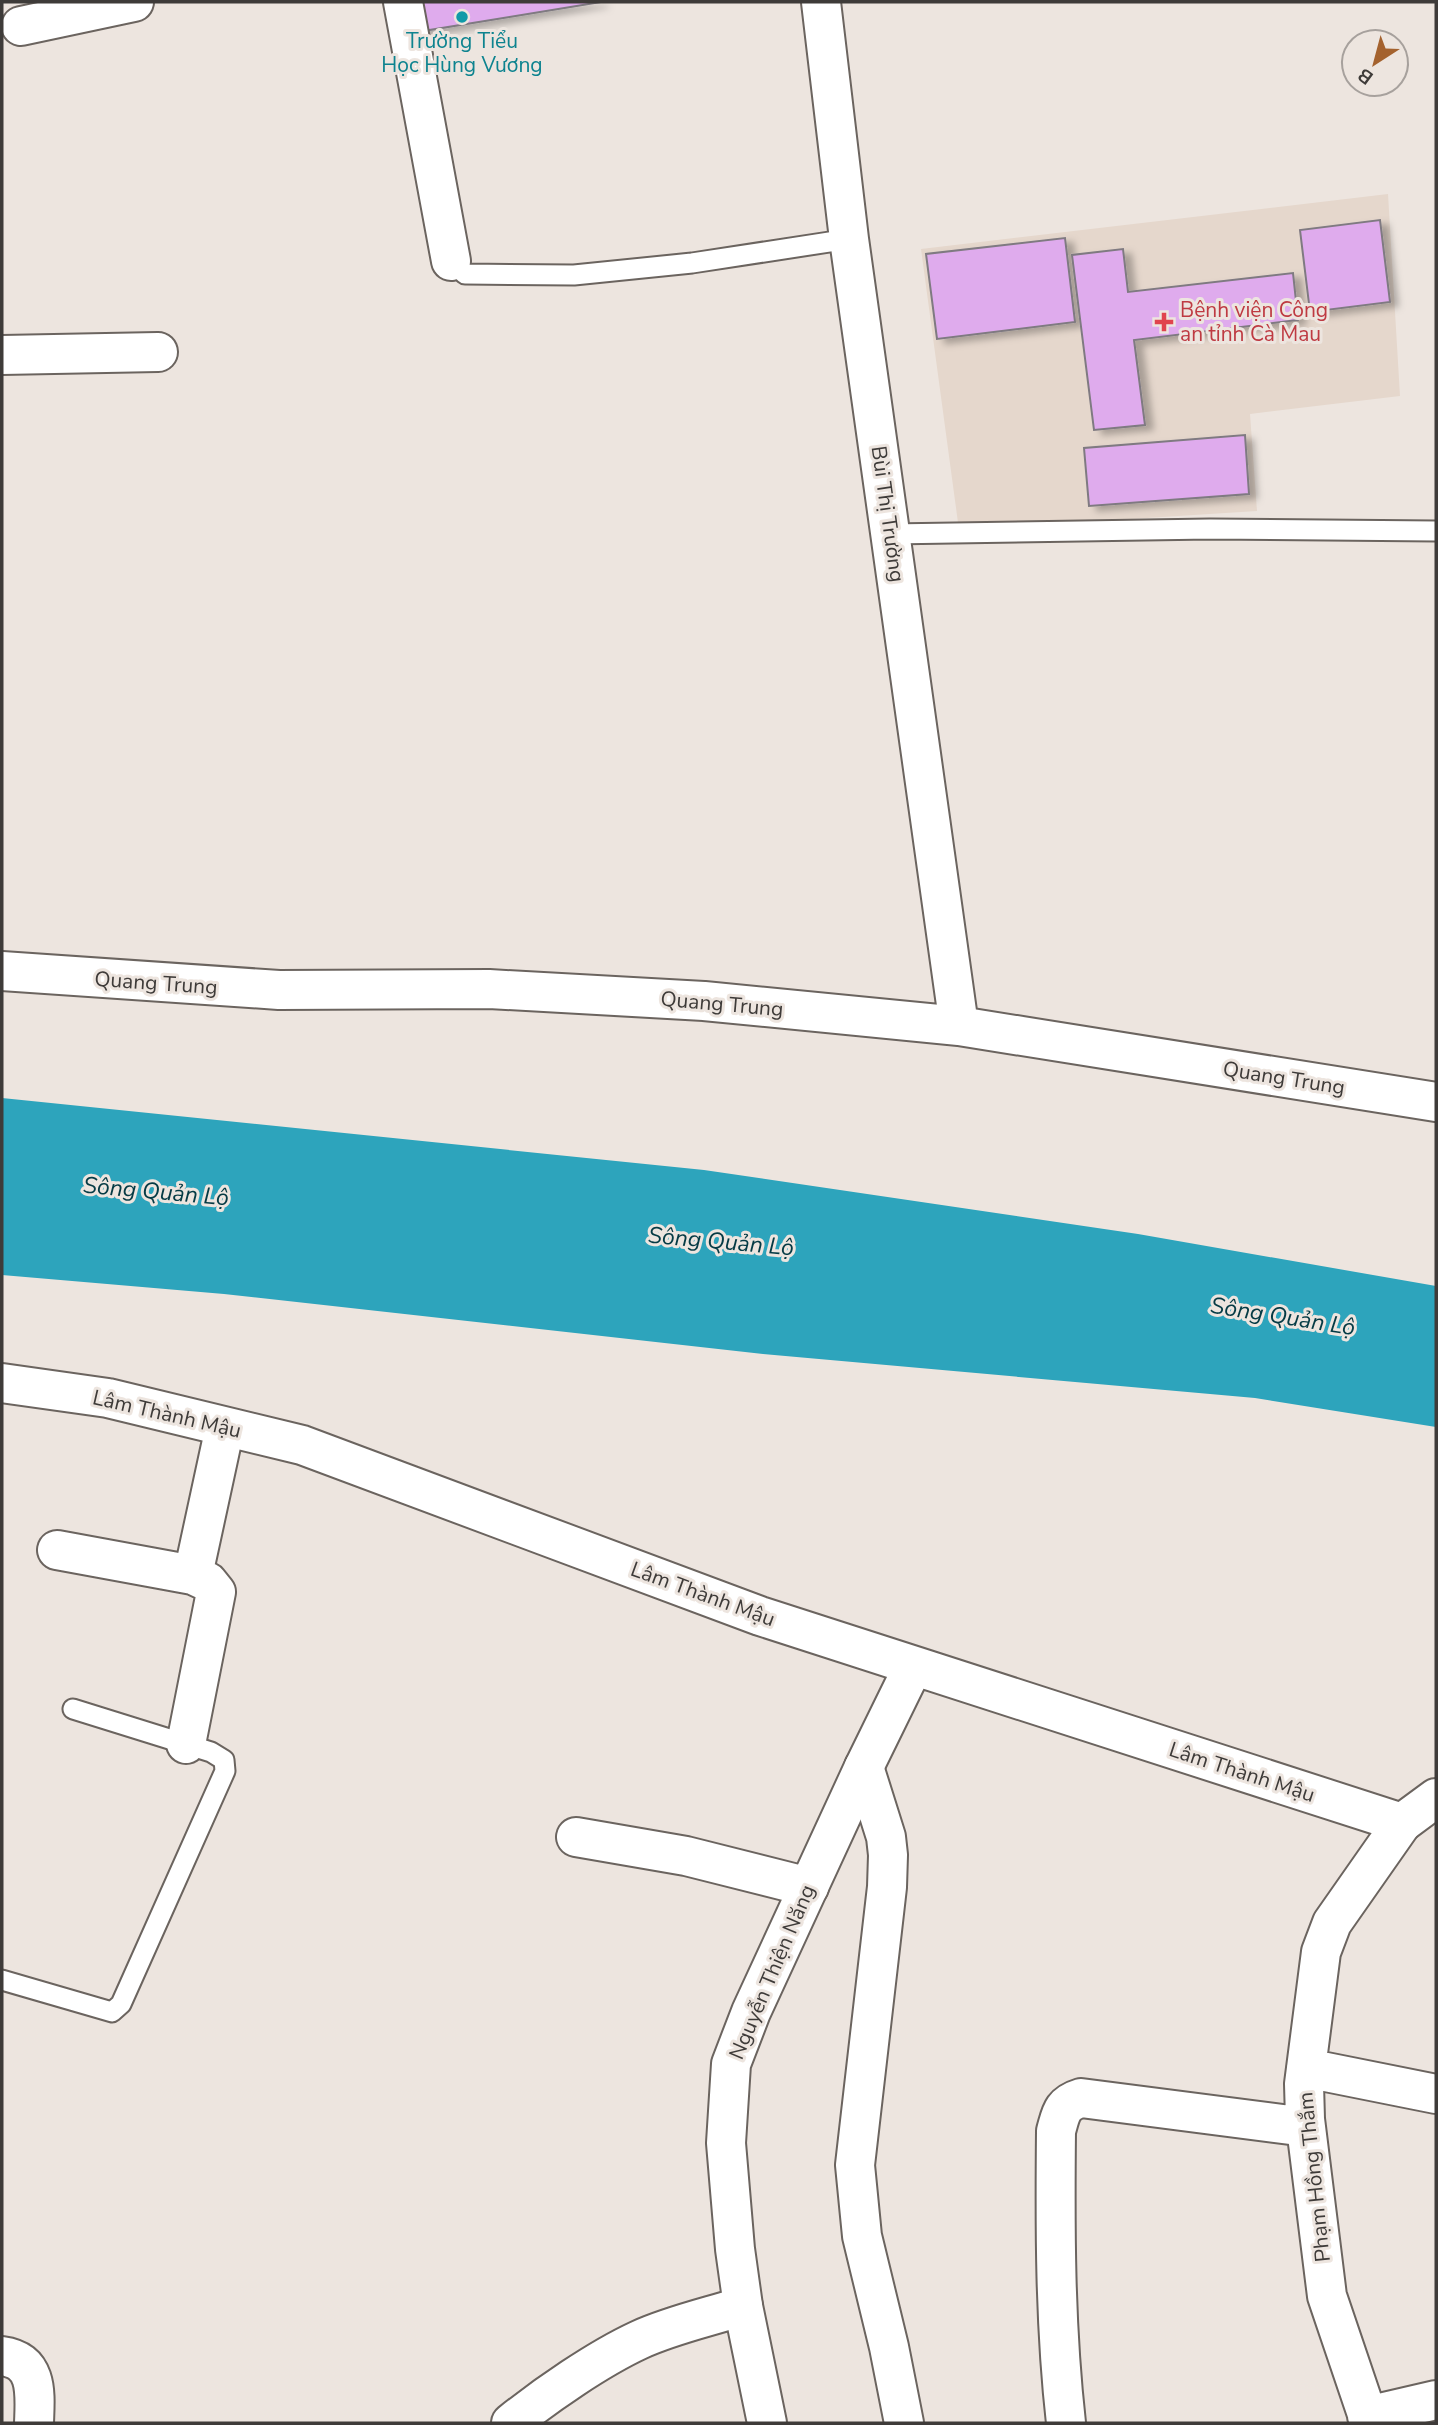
<svg xmlns="http://www.w3.org/2000/svg" width="1438" height="2425" font-family="'Nunito Sans',sans-serif">
  <style>
    .built { fill: #e5d7cc }
    .water { fill: #2da4bc }
    .building { fill: #dfabed; stroke: #7f7a81; stroke-width: 2; filter: url(#shadow) }
    .lines { fill: none; stroke-linecap: round; stroke-linejoin: round }
    .lane-casing { stroke: #6b645f; stroke-width: 23 }
    .street-casing { stroke: #6b645f; stroke-width: 42 }
    .secondary-casing { stroke: #6b645f; stroke-width: 42 }
    .lane { stroke: #fff; stroke-width: 19 }
    .street { stroke: #fff; stroke-width: 38 }
    .secondary { stroke: #fff; stroke-width: 38 }
    .culture-dot { fill: #0f9aa8; stroke: #ede5df; stroke-width: 2.5 }
    .health-dot { fill: #e0444e; stroke: #ede5df; stroke-width: 2.5 }
    .labels { text-anchor: middle; stroke-width: 6; stroke-linejoin: round; paint-order: stroke }
    .culture-label { font-size: 21px; fill: #0d838f; stroke: #ede5df }
    .health-label { font-size: 21px; fill: #be3a42; stroke: #ede5df; text-anchor: start }
    .street-label { font-size: 21px; fill: #3e3b39; stroke: #ede5df }
    .water-label { font-size: 23px; font-style: italic; fill: #053b45; stroke: #ede5df }
  </style>
  <defs>
    <filter id="shadow"><feDropShadow dx="8" dy="4.5" stdDeviation="3.5" flood-color="#0004"/></filter>
  </defs>
  <rect width="100%" height="100%" fill="#ede5df"/>
  <path class="built" d="M1388 194 1400 396 1250 414 1257 511 959 530 921 249Z"/>
  <path class="water" d="M2 1098 704 1170 1138 1234 1436 1286V1427L1255 1398 763 1354 224 1294 2 1275Z"/>
  <path class="building" d="M411 2H601L417 32Z
    M1380 220 1390 302 1310 312 1300 230Z
    M1065 238 1075 322 937 339 926 254Z
    M1123 249 1128 292 1293 273 1298 320 1134 340 1145 425 1094 430 1072 255Z
    M1245 435 1249 494 1089 506 1084 448Z"/>
  <g class="lines">
    <defs>
      <path id="lane" d="M451 261 465 274 574 275 692 263 849 239
        M890 534 1210 529 1436 531
        M2 1980 112 2012 121 2004 225 1771 224 1760 211 1752 73 1709"/>
      <path id="street" d="M403 2 451 261
        M21 26 134 2
        M2 355 158 352
        M57 1550 193 1575 208 1582 216 1592 186 1744
        M193 1575 225 1427
        M864 1767 886 1837 888 1855 887 1887 855 2165 862 2236 889 2347 904 2423
        M576 1837 686 1856 809 1887
        M1306 2068 1436 2094
        M2 2356C39 2361 35 2394 34 2423
        M1367 2416 1436 2400
        M511 2423C546 2395 598 2359 639 2340 671 2325 709 2317 743 2306
        M1066 2423C1055 2326 1055 2229 1056 2131 1061 2114 1061 2104 1081 2098L1306 2127
        M1370 2423 1327 2296 1305 2119 1304 2084 1321 1952 1332 1923 1402 1823"/>
      <path id="secondary" d="M821 2 849 239 959 1026
        M2 971 279 990 489 989 704 1001 959 1026 1436 1102
        M2 1383 108 1398 302 1445 760 1616 1402 1823 1436 1798
        M767 2423 743 2306 735 2249 726 2143 731 2064 751 2012 864 1767 913 1667"/>
    </defs>
    <use href="#lane" class="lane-casing"/>
    <use href="#street" class="street-casing"/>
    <use href="#secondary" class="secondary-casing"/>
    <use href="#lane" class="lane"/>
    <use href="#street" class="street"/>
    <use href="#secondary" class="secondary"/>
  </g>
  <circle class="culture-dot" cx="462" cy="17" r="7"/>
  <path class="health-dot" d="M1160.5 311.5h7v7h7v7h-7v7h-7v-7h-7v-7h7z"/>
  <g class="labels">
    <g class="culture-label">
      <text x="462" y="48">Trường Tiểu<tspan x="462" dy="24">Học Hùng Vương</tspan></text>
    </g>
    <g class="health-label">
      <text x="1180" y="317">Bệnh viện Công<tspan x="1180" dy="24">an tỉnh Cà Mau</tspan></text>
    </g>
    <g class="street-label">
      <text transform="translate(888 514) rotate(82)" y="7">Bùi Thị Trường</text>
      <text transform="translate(156 983) rotate(4)" y="7">Quang Trung</text>
      <text transform="translate(722 1004) rotate(5)" y="7">Quang Trung</text>
      <text transform="translate(1284 1078) rotate(9)" y="7">Quang Trung</text>
      <text transform="translate(167 1414) rotate(13)" y="7">Lâm Thành Mậu</text>
      <text transform="translate(703 1594) rotate(20)" y="7">Lâm Thành Mậu</text>
      <text transform="translate(1242 1772) rotate(18)" y="7">Lâm Thành Mậu</text>
      <text transform="translate(772 1972) rotate(-67)" y="7">Nguyễn Thiện Năng</text>
      <text transform="translate(1314 2177) rotate(-96)" y="7">Phạm Hồng Thắm</text>
    </g>
    <g class="water-label">
      <text transform="translate(156 1191) rotate(5)" y="8">Sông Quản Lộ</text>
      <text transform="translate(721 1241) rotate(5)" y="8">Sông Quản Lộ</text>
      <text transform="translate(1283 1316) rotate(9)" y="8">Sông Quản Lộ</text>
    </g>
  </g>
  <rect width="1438" height="2425" fill="none" stroke="#3e3b39" stroke-width="7"/>
  <g transform="translate(1375 63) rotate(216)"><circle r="33" fill="#ede5df" stroke="#a7a19d" stroke-width="2"/>
  <path d="M0-5L12 26L0 18L-12 26Z" fill="#a4622e"/>
  <text y="-10" font-size="19" font-weight="bold" text-anchor="middle" fill="#3e3b39">B</text>
  </g>
</svg>
